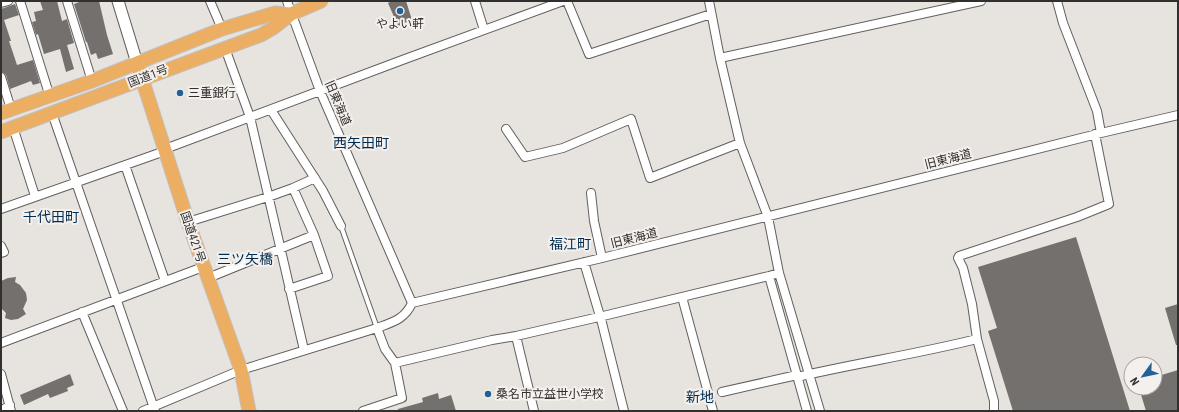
<svg xmlns="http://www.w3.org/2000/svg" width="1179" height="412" font-family="'Roboto Condensed','Noto Sans JP',sans-serif">
  <style>
    .building { fill: #73706d }
    .lines { fill: none; stroke-linecap: round; stroke-linejoin: round }
    .service-casing { stroke: #625f5c; stroke-width: 6 }
    .minor-casing { stroke: #625f5c; stroke-width: 10 }
    .secondary-casing { stroke: #625f5c; stroke-width: 13 }
    .trunk-casing { stroke: #c2c1c1; stroke-width: 15 }
    .service { stroke: #fff; stroke-width: 4 }
    .minor { stroke: #fff; stroke-width: 8 }
    .secondary { stroke: #fff; stroke-width: 11 }
    .trunk { stroke: #ebae62; stroke-width: 13 }
    .poi-dot { fill: #226197; stroke: #f4f0ed; stroke-width: 1.5 }
    .labels { text-anchor: middle; stroke-width: 4; stroke-linejoin: round; paint-order: stroke }
    .poi-label { font-size: 12px; fill: #32302f; stroke: #f4f0ed; text-anchor: start }
    .street-label { font-size: 12px; fill: #32302f; stroke: #f4f0ed }
    .quarter-label { font-size: 14px; fill: #002c4f; stroke: #f4f0ed }
  </style>
  <rect width="100%" height="100%" fill="#e7e3df"/>
  <path class="building" d="M40 1H57L62 21 67 19 74 43 67 45 74 69 66 72 60 49 44 54 38 34 36 35 32 22 36 21 34 12 43 10Z
    M82 1H99L107 35 113 54 98 59 96 53 91 55 87 42H86L74 4Z
    M392 1H406L412 20 398 26 388 3Z
    M15 4 19 15 4 20 11 41H9L17 65 33 60 40 83 33 85 31 81 10 89 6 75 4 73 1 72V9Z
    M1076 237 1130 411H1013L988 331 997 328 978 267Z
    M16 277 15 282 20 285 26 293 27 300 23 309 26 314 18 319 11 320 5 318 6 313 1 308V281L8 278Z
    M1178 304V345H1176L1165 308Z
    M1178 370V411H1146L1139 388H1155V377Z
    M70 374 74 385 67 388 68 391 50 398 48 394 24 405 20 395Z
    M438 393 439 399 451 395 456 411H398V409L423 402 422 398Z"/>
  <g class="lines">
    <defs>
      <path id="service" d="M341 226 377 328"/>
      <path id="minor" d="M20 1 50 97
        M67 1 92 81
        M210 1 222 29
        M287 1 320 91 412 303
        M475 1 484 30
        M567 1 589 54 711 14
        M709 1 720 58 740 143 768 217 779 273 820 411
        M1057 1 1063 23 1097 111 1101 133
        M1 3 8 1
        M225 48 250 117 304 350
        M720 58 981 1
        M1 77 11 109
        M271 110 323 191 341 226
        M52 113 155 411
        M13 127 35 196
        M506 129 525 157 563 148 631 119 650 178 740 143
        M165 149 405 59 563 1
        M125 165 165 281
        M293 188 315 178
        M591 193 594 221 602 258
        M1 209 165 151
        M188 222 268 197 293 188 314 235 328 276 289 289
        M1 246 4 252 1 253
        M584 262 602 323 624 411
        M769 276 807 411
        M208 278 314 235
        M682 297 713 411
        M412 303 602 258 1101 133 1178 115
        M82 312 123 411
        M377 328 385 349 395 363 492 340 516 336 599 317 769 276 779 273
        M516 336 534 411
        M1 343 203 267
        M1 374 11 411
        M797 377C857 363 917 354 977 339
        M722 392 797 375
        M1 411 10 405
        M143 411 241 370 377 328C393 322 405 319 412 303
        M363 411 402 398 395 363
        M994 411V401L977 339 972 304 963 268 958 258 959 256 1077 217 1109 204 1095 134"/>
      <path id="secondary" d="M118 1 137 63"/>
      <path id="trunk" d="M137 63 188 222 241 370 249 411
        M1 113 92 81 222 29 275 13 291 14
        M1 132 261 35 273 28 291 14 321 1"/>
    </defs>
    <use href="#service" class="service-casing"/>
    <use href="#minor" class="minor-casing"/>
    <use href="#secondary" class="secondary-casing"/>
    <use href="#trunk" class="trunk-casing"/>
    <use href="#service" class="service"/>
    <use href="#minor" class="minor"/>
    <use href="#secondary" class="secondary"/>
    <use href="#trunk" class="trunk"/>
  </g>
  <g class="poi-dot">
    <circle cx="400" cy="11" r="4"/>
    <circle cx="180" cy="93" r="4"/>
    <circle cx="488" cy="394" r="4"/>
  </g>
  <g class="labels">
    <g class="poi-label">
      <text x="400" y="28" text-anchor="middle">やよい軒</text>
      <text x="188" y="97">三重銀行</text>
      <text x="496" y="398">桑名市立益世小学校</text>
    </g>
    <g class="street-label">
      <text transform="translate(148 76) rotate(-21)" y="4">国道1号</text>
      <text transform="translate(338 103) rotate(67)" y="4">旧東海道</text>
      <text transform="translate(948 159) rotate(-14)" y="4">旧東海道</text>
      <text transform="translate(193 237) rotate(71)" y="4">国道421号</text>
      <text transform="translate(634 238) rotate(-14)" y="4">旧東海道</text>
    </g>
    <g class="quarter-label">
      <text x="361" y="148">西矢田町</text>
      <text x="51" y="222">千代田町</text>
      <text x="570" y="249">福江町</text>
      <text x="245" y="264">三ツ矢橋</text>
      <text x="700" y="402">新地</text>
    </g>
  </g>
  <rect width="1179" height="412" fill="none" stroke="#32302f" stroke-width="4"/>
  <g transform="translate(1143 376) rotate(237)"><circle r="19" fill="#f4f0ed" stroke="#a6a3a1"/>
  <path d="M0-3L7 15L0 10L-7 15Z" fill="#226197"/>
  <text y="-6" font-size="11" font-weight="bold" text-anchor="middle" fill="#32302f">N</text>
  </g>
</svg>
